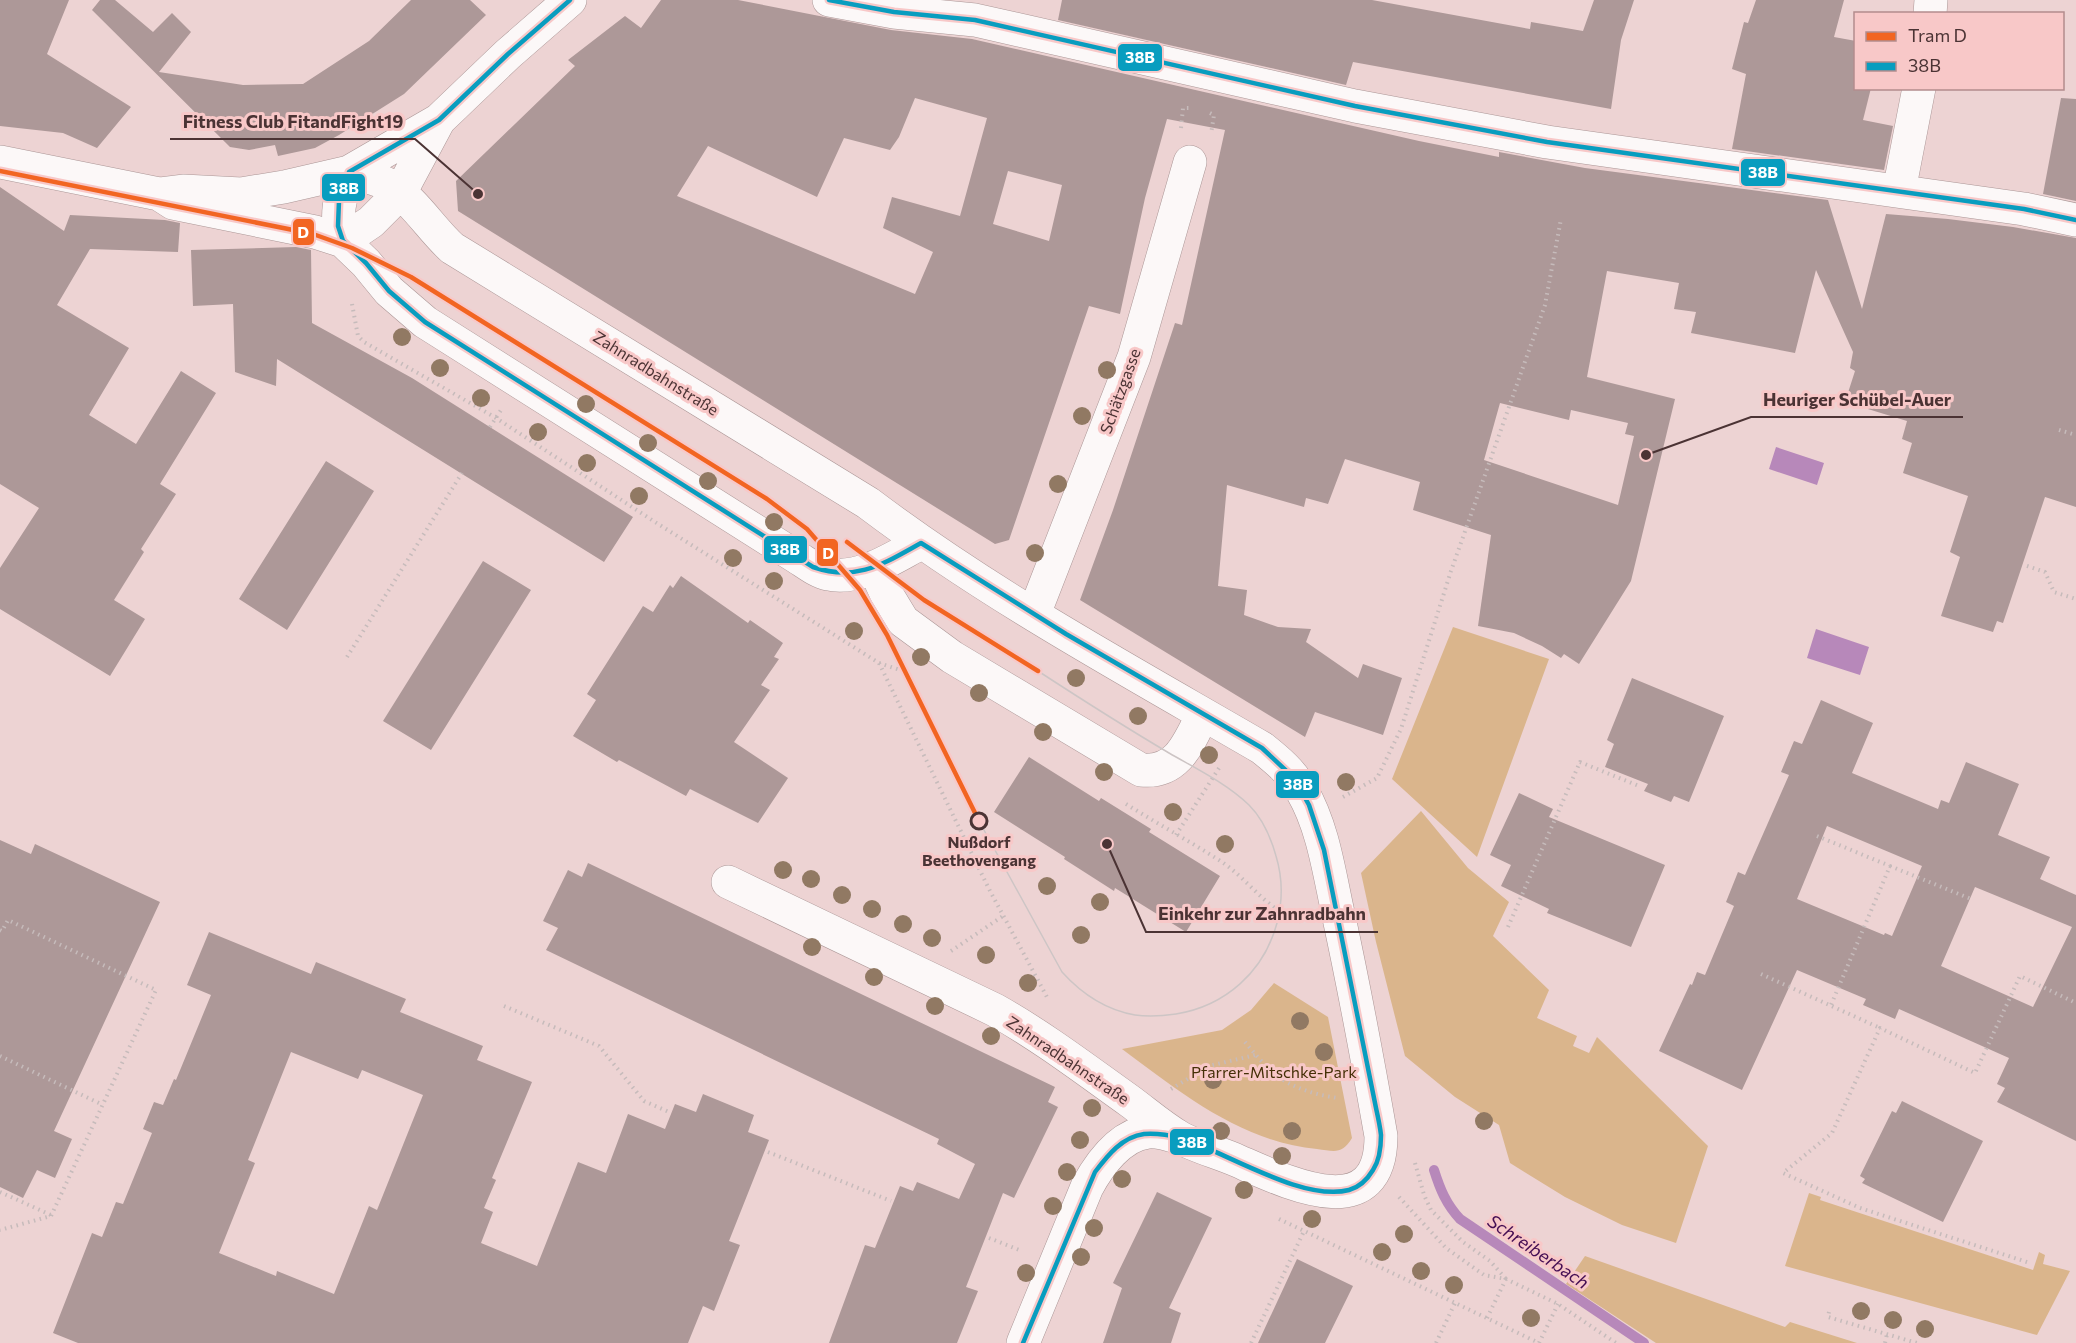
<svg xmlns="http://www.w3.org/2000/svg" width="2076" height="1343" font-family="Commissioner,sans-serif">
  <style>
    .green { fill: #dab58c }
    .water { fill: #b788ba }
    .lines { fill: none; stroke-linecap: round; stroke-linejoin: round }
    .stream { stroke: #b788ba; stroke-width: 10 }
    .building { fill: #ad9898; fill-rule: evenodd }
    .street-casing { stroke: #ab9696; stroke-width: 34 }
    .path { stroke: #c6bbbb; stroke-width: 4; stroke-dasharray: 1.5 4.5; stroke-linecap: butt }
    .street { stroke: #fcf8f8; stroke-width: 33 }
    .tram { stroke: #cdc5c5; stroke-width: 1.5 }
    .bus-1-casing { stroke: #f8c8c8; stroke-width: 9 }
    .bus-1 { stroke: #089dbf; stroke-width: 4.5 }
    .tram-1-casing { stroke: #f8c8c8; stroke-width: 9 }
    .tram-1 { stroke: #f26522; stroke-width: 4.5 }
    .tree { fill: #917963 }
    .stop-dot { fill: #f8c8c8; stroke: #4b3334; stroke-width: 3 }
    .labels { text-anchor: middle; stroke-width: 6; stroke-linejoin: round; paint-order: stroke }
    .street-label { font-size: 16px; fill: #4b3334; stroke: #f8c8c8 }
    .stop-label { font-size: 16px; font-weight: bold; fill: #4b3334; stroke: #f8c8c8 }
    .park-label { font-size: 16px; fill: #452f07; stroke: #f8c8c8 }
    .water-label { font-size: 18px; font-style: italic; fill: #450e53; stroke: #f8c8c8 }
    .leader { fill: none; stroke: #4b3334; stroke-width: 2 }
    .callout-dot { fill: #4b3334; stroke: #f8c8c8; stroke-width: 2 }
    .callout-label { font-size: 18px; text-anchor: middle; font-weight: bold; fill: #4b3334; stroke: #f8c8c8; stroke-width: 6; stroke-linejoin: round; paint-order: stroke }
    .line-badge { stroke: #f8c8c8; stroke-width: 2 }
    .badge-label { font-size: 16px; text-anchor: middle; font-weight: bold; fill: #fff }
  </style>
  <rect width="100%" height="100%" fill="#edd3d3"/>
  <path class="green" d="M1453 627 1549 659 1477 857 1392 779Z
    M1421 811 1468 868 1509 902 1493 936 1549 990 1537 1018 1577 1036 1573 1046 1589 1053 1597 1037 1708 1146 1676 1243 1622 1225 1565 1197 1510 1163 1499 1125 1455 1097 1405 1056 1376 942 1361 873Z
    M1274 983 1328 1017 1352 1138C1342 1155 1334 1151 1317 1149 1241 1142 1180 1092 1122 1049L1222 1030 1251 1010Z
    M1809 1193 1821 1197 1820 1200 2033 1270 2039 1252 2045 1255 2043 1264 2070 1271 2037 1335 1785 1266Z
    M1585 1256 1785 1327 1790 1322 1857 1343H1656L1566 1284Z"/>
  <path class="water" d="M1776 447 1824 463 1817 485 1769 469Z
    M1816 629 1869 647 1860 675 1807 658Z"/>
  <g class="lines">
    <path class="stream" d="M1434 1170C1440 1189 1446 1204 1460 1219L1644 1343"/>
  </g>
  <path class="building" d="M0 0H69L47 54 131 107 97 148 63 133 0 126Z
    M100 0H115L153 32 172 13 191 32 159 72 243 85 303 84 369 41 411 0H470L486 15 404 94 339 135 315 148 278 156 275 145 249 150 230 147 92 10Z
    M661 0H738L891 30 972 39 1419 141 1499 157V152L1585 168 1828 200 1862 309 1886 214 1948 219 2013 227 2076 238V507L2045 497 2003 623 1997 621 1993 632 1941 616 1960 557 1950 552 1968 496 1903 473 1912 443 1902 439 1907 421 1845 402 1855 371 1850 368 1853 352 1816 270 1795 353 1691 333 1696 312 1674 309 1679 283 1607 271 1587 377 1675 399 1631 581 1579 664 1564 654 1561 658 1542 646 1514 633 1478 626 1491 535 1413 510 1420 482 1345 459 1328 504 1306 498 1304 507 1227 485 1218 586 1247 590 1244 615 1278 627 1311 629 1306 642 1358 678 1363 664 1402 678 1383 735 1315 712 1305 737 1080 600 1113 510 1175 323 1182 325 1225 130 1167 119 1145 198 1120 314 1089 306 1009 540 995 544 458 211 456 181 575 66 568 60 625 16 641 28ZM915 98 987 118 960 216 892 197 883 228 933 252 915 294 677 196 708 146 817 197 844 138 890 150 899 137ZM1008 171 1062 185 1049 241 993 224ZM1500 403 1569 420 1571 410 1628 423 1625 434 1634 436 1618 505 1484 460Z
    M1062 0H1372L1530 29 1531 22 1583 31 1594 0H1634L1621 40 1611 109 1353 62 1346 85 1058 20Z
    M1756 0H1844L1834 37 1856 41V88H1871L1863 120 1893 126 1884 170 1732 149 1746 74 1732 69 1744 22 1748 23Z
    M2061 98 2076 99V201L2043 194Z
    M0 187 64 231 70 215 165 220 180 223 178 252 90 249 57 305 129 348 89 415 136 444 181 371 216 393 160 484 176 494 141 549 144 552 114 600 145 619 110 676 0 609V568L39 508 0 484Z
    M296 247 311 250 312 323 412 378 633 517 604 562 277 359 276 386 235 372 233 304 193 306 191 250Z
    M326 461 374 491 287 630 239 599Z
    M483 561 531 590 431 750 383 721Z
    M681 576 748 623 750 620 783 643 774 657 779 659 761 685 770 690 734 742 788 778 758 823 690 789 686 796 619 760 617 762 573 736 596 700 587 694 643 606 653 612 670 585 673 588Z
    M1632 678 1724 716 1689 802 1674 796 1671 802 1644 791 1648 784 1605 767 1614 744 1607 740Z
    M1821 700 1873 723 1852 773 1938 809 1941 800 1949 803 1966 762 2019 784 1998 835 2050 857 2040 879 2076 895V1141L1997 1102 2005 1088 1997 1084 2009 1058 1899 1009 1895 1019 1863 1005 1866 999 1797 970 1742 1090 1659 1051 1690 984 1692 985 1697 972 1705 975 1734 906 1726 902 1738 872 1745 875 1789 775 1781 772 1794 741 1802 744ZM1827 826 1922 866 1892 936 1885 933 1884 935 1797 899ZM1975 887 2072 927 2033 1007 1941 966Z
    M1029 757 1099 801 1101 798 1151 829 1149 832 1220 876 1186 932 1115 888 1114 891 1064 859 1065 857 994 812Z
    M1519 793 1553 809 1549 817 1665 865 1631 947 1547 913 1549 909 1501 886 1511 865 1490 855Z
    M0 840 31 854 35 844 160 902 54 1131 72 1139 55 1178 37 1170 23 1198 0 1187Z
    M588 863 1055 1087 1048 1102 1058 1107 1014 1198 1003 1193 966 1287 978 1291 957 1343H829L865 1245 875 1248 900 1186 913 1191 917 1182 959 1199 975 1164 937 1144 939 1139 546 950 558 928 543 921 568 870 582 877Z
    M209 932 311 974 316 962 406 999 400 1012 483 1046 477 1060 532 1082 492 1178 496 1180 484 1208 493 1212 481 1243 537 1266 578 1162 606 1173 628 1114 665 1129 675 1104 696 1112 703 1094 754 1115 748 1132 769 1140 729 1241 740 1245 714 1311 703 1306 688 1343H78L53 1333 92 1233 102 1237 116 1202 123 1204 152 1133 143 1129 154 1102 163 1105 174 1079 176 1080 211 995 187 985ZM291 1052 358 1079 362 1070 423 1095 377 1210 369 1206 334 1294 277 1271 276 1276 219 1253 255 1163 248 1160Z
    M1902 1101 1983 1141 1943 1222 1862 1183 1865 1179 1860 1176 1892 1111 1896 1113Z
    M1157 1192 1212 1218 1169 1308 1181 1313 1171 1343H1103L1122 1288 1113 1283Z
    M1297 1259 1353 1286 1325 1343H1258Z"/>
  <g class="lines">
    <defs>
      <path id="street" d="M829 0 894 12 975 20 1355 106 1547 142 2024 209 2076 220
        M1930 14 1931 0
        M0 162 159 194 183 191 241 194 284 187 349 172 439 120 508 54 570 0
        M349 172C363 176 377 178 389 185 414 200 431 229 452 248L868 503C991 596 1128 670 1262 748 1277 760 1293 773 1302 791 1323 827 1329 872 1338 913 1354 987 1368 1062 1381 1136 1381 1229 1286 1182 1238 1161 1220 1153 1194 1146 1179 1137 1162 1127 1147 1114 1131 1102 1086 1070 1043 1037 995 1010L728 882
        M1899 191 1919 88
        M159 194 173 203 315 232 343 241 366 263 389 291 425 322 795 556C805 562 817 572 828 574 860 581 894 557 921 543
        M343 241 371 222 400 193 439 120
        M343 241C334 215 340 198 349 172
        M874 567 886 593 903 621 952 657 1141 770C1178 774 1189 742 1203 714
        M1034 614 1134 357 1190 162
        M1023 1343 1087 1187C1099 1165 1120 1135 1148 1132 1159 1131 1170 1135 1180 1138"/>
    </defs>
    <use href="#street" class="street-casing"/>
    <path class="path" d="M1210 113 1214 115 1211 134
      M1181 128 1183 108H1190
      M352 304 358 336 364 342 496 418 655 522 879 663 912 674
      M490 427 501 410
      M2059 430 2076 435
      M2027 566 2045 572 2054 592 2076 599
      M347 657 462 473
      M879 663 989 889 1048 999
      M1343 797 1377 778 1401 729 1451 571 1545 305 1561 219
      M1126 804C1158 824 1191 842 1222 862 1250 881 1269 913 1303 922
      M1176 835 1221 765
      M1817 836 1890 866 1831 1005
      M1890 866 1971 899
      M1508 927 1580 762 1639 786
      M0 930 2 931 8 920 156 990 51 1216 0 1230
      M951 951 1003 916
      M1761 974 1880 1028
      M504 1006 599 1046 644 1101 669 1112
      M1245 1042C1254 1053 1264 1065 1275 1074 1292 1088 1316 1095 1338 1098
      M0 1056 103 1105
      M1171 1089 1209 1066 1255 1055
      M768 1152 891 1201
      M1415 1163 1424 1195 1431 1210 1463 1242 1490 1261 1506 1279
      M0 1192 51 1215
      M1399 1197 1446 1248 1484 1275 1506 1279 1558 1304 1616 1343
      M1279 1219 1539 1343
      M989 1238 1022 1251
      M2027 1262 1860 1208 1783 1173 1832 1133 1880 1028 1975 1073 2020 976 2076 1003
      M1829 1312 1828 1317 1917 1343
      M1487 1318 1506 1279
      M1251 1343 1304 1231
      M1436 1343 1455 1303
      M1539 1343 1558 1304
      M1885 1343 1887 1334"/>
    <use href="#street" class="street"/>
    <path class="tram" d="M979 821 1062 972C1081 993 1106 1010 1135 1015 1148 1017 1163 1016 1176 1014 1225 1006 1264 972 1277 923 1283 900 1283 879 1276 856 1271 838 1262 818 1249 805 1226 783 1195 768 1169 753 1125 727 1081 699 1038 671"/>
    <defs>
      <path id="bus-1" d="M570 0 508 54 439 120 349 172 339 201 338 226 343 241 366 263 389 291 425 322 813 567C857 582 883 564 921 543L1066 634 1262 748 1294 778 1309 805 1324 850 1376 1108C1378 1117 1380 1126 1381 1135 1381 1146 1379 1161 1373 1170 1367 1180 1360 1187 1349 1190 1302 1202 1226 1152 1181 1138 1169 1135 1156 1133 1144 1134 1122 1137 1108 1155 1095 1172L1023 1343
        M829 0 894 12 975 20 1355 106 1547 142 2024 209 2076 220"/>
    </defs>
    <use href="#bus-1" class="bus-1-casing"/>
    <use href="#bus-1" class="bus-1"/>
    <defs>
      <path id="tram-1" d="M0 171 313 234 352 248 411 277 767 499 807 529 860 590 887 635 979 821
        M847 542 924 600 1038 671"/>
    </defs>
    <use href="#tram-1" class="tram-1-casing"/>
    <use href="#tram-1" class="tram-1"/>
  </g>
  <g class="tree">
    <circle cx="402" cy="337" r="9"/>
    <circle cx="440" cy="368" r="9"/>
    <circle cx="1107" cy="370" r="9"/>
    <circle cx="481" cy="398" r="9"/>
    <circle cx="586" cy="404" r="9"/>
    <circle cx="1082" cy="416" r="9"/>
    <circle cx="538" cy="432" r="9"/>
    <circle cx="648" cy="443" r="9"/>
    <circle cx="587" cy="463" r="9"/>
    <circle cx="708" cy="481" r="9"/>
    <circle cx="1058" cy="484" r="9"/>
    <circle cx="639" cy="496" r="9"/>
    <circle cx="774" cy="522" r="9"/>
    <circle cx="1035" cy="553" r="9"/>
    <circle cx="733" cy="558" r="9"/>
    <circle cx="774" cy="581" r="9"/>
    <circle cx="854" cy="631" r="9"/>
    <circle cx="921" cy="657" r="9"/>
    <circle cx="1076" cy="678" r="9"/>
    <circle cx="979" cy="693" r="9"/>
    <circle cx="1138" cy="716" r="9"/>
    <circle cx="1043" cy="732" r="9"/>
    <circle cx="1209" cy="755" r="9"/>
    <circle cx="1104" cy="772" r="9"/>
    <circle cx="1346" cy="782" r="9"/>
    <circle cx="1173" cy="812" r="9"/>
    <circle cx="1225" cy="844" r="9"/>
    <circle cx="783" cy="870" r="9"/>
    <circle cx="811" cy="879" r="9"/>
    <circle cx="1047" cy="886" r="9"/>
    <circle cx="842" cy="895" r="9"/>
    <circle cx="1100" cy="902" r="9"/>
    <circle cx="872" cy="909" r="9"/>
    <circle cx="903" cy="924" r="9"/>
    <circle cx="1081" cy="935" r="9"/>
    <circle cx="932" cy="938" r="9"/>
    <circle cx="812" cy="947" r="9"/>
    <circle cx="986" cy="955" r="9"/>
    <circle cx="874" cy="977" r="9"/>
    <circle cx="1028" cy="983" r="9"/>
    <circle cx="935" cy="1006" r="9"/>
    <circle cx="1300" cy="1021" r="9"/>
    <circle cx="991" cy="1036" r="9"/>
    <circle cx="1324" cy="1052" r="9"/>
    <circle cx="1213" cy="1080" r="9"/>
    <circle cx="1092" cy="1108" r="9"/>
    <circle cx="1484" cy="1121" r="9"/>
    <circle cx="1221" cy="1131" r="9"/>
    <circle cx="1292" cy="1131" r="9"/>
    <circle cx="1080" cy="1140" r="9"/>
    <circle cx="1282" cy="1156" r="9"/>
    <circle cx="1067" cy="1172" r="9"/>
    <circle cx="1122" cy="1179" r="9"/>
    <circle cx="1244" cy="1190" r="9"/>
    <circle cx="1053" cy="1206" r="9"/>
    <circle cx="1312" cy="1219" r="9"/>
    <circle cx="1094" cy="1228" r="9"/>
    <circle cx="1404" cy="1234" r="9"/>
    <circle cx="1382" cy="1252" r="9"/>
    <circle cx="1081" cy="1257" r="9"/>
    <circle cx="1421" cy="1271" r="9"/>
    <circle cx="1026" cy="1273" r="9"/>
    <circle cx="1454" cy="1285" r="9"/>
    <circle cx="1861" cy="1311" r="9"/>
    <circle cx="1531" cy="1318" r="9"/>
    <circle cx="1893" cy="1320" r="9"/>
    <circle cx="1925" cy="1329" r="9"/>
  </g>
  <circle class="stop-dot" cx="979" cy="821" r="8"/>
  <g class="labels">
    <g class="street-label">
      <text transform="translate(656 373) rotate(32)" y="6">Zahnradbahnstraße</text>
      <text transform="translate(1120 391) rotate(-70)" y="6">Schätzgasse</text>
      <text transform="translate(1068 1060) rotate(34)" y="6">Zahnradbahnstraße</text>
    </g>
    <g class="stop-label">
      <text x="979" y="848">Nußdorf<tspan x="979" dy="18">Beethovengang</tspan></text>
    </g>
    <g class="park-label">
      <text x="1274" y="1078">Pfarrer-Mitschke-Park</text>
    </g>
    <g class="water-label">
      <text transform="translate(1538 1252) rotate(34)" y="6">Schreiberbach</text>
    </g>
  </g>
  <path class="leader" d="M478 194L415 139H170M1646 455L1751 417H1963M1107 844L1146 932H1378"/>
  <g class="callout-dot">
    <circle cx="478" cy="194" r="6"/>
    <circle cx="1646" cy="455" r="6"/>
    <circle cx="1107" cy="844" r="6"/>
  </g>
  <g class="callout-label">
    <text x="293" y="128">Fitness Club FitandFight19</text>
    <text x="1857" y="406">Heuriger Schübel-Auer</text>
    <text x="1262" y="920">Einkehr zur Zahnradbahn</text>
  </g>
  <g class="line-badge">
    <rect x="1117" y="43" width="46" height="29" rx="6" fill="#089dbf"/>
    <rect x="1740" y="158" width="46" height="29" rx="6" fill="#089dbf"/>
    <rect x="321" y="173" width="45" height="29" rx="6" fill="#089dbf"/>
    <rect x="292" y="218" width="23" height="28" rx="6" fill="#f26522"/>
    <rect x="763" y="535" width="45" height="29" rx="6" fill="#089dbf"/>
    <rect x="816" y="538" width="23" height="29" rx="6" fill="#f26522"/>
    <rect x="1275" y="770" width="45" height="29" rx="6" fill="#089dbf"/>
    <rect x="1169" y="1128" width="46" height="28" rx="6" fill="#089dbf"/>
  </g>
  <g class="badge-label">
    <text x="1140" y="63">38B</text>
    <text x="1763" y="178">38B</text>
    <text x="344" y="194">38B</text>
    <text x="303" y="238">D</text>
    <text x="785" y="555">38B</text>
    <text x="828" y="559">D</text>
    <text x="1298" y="790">38B</text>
    <text x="1192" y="1148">38B</text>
  </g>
  <rect x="1854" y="12" width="210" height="78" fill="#f8c8c8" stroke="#b38c8d" stroke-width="1.5"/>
  <rect x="1866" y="32" width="30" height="9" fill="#f26522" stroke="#b38c8d" stroke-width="1.5"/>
  <text x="1908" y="42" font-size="18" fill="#4b3334">Tram D</text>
  <rect x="1866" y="62" width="30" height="9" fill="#089dbf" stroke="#b38c8d" stroke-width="1.5"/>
  <text x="1908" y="72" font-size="18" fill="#4b3334">38B</text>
</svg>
